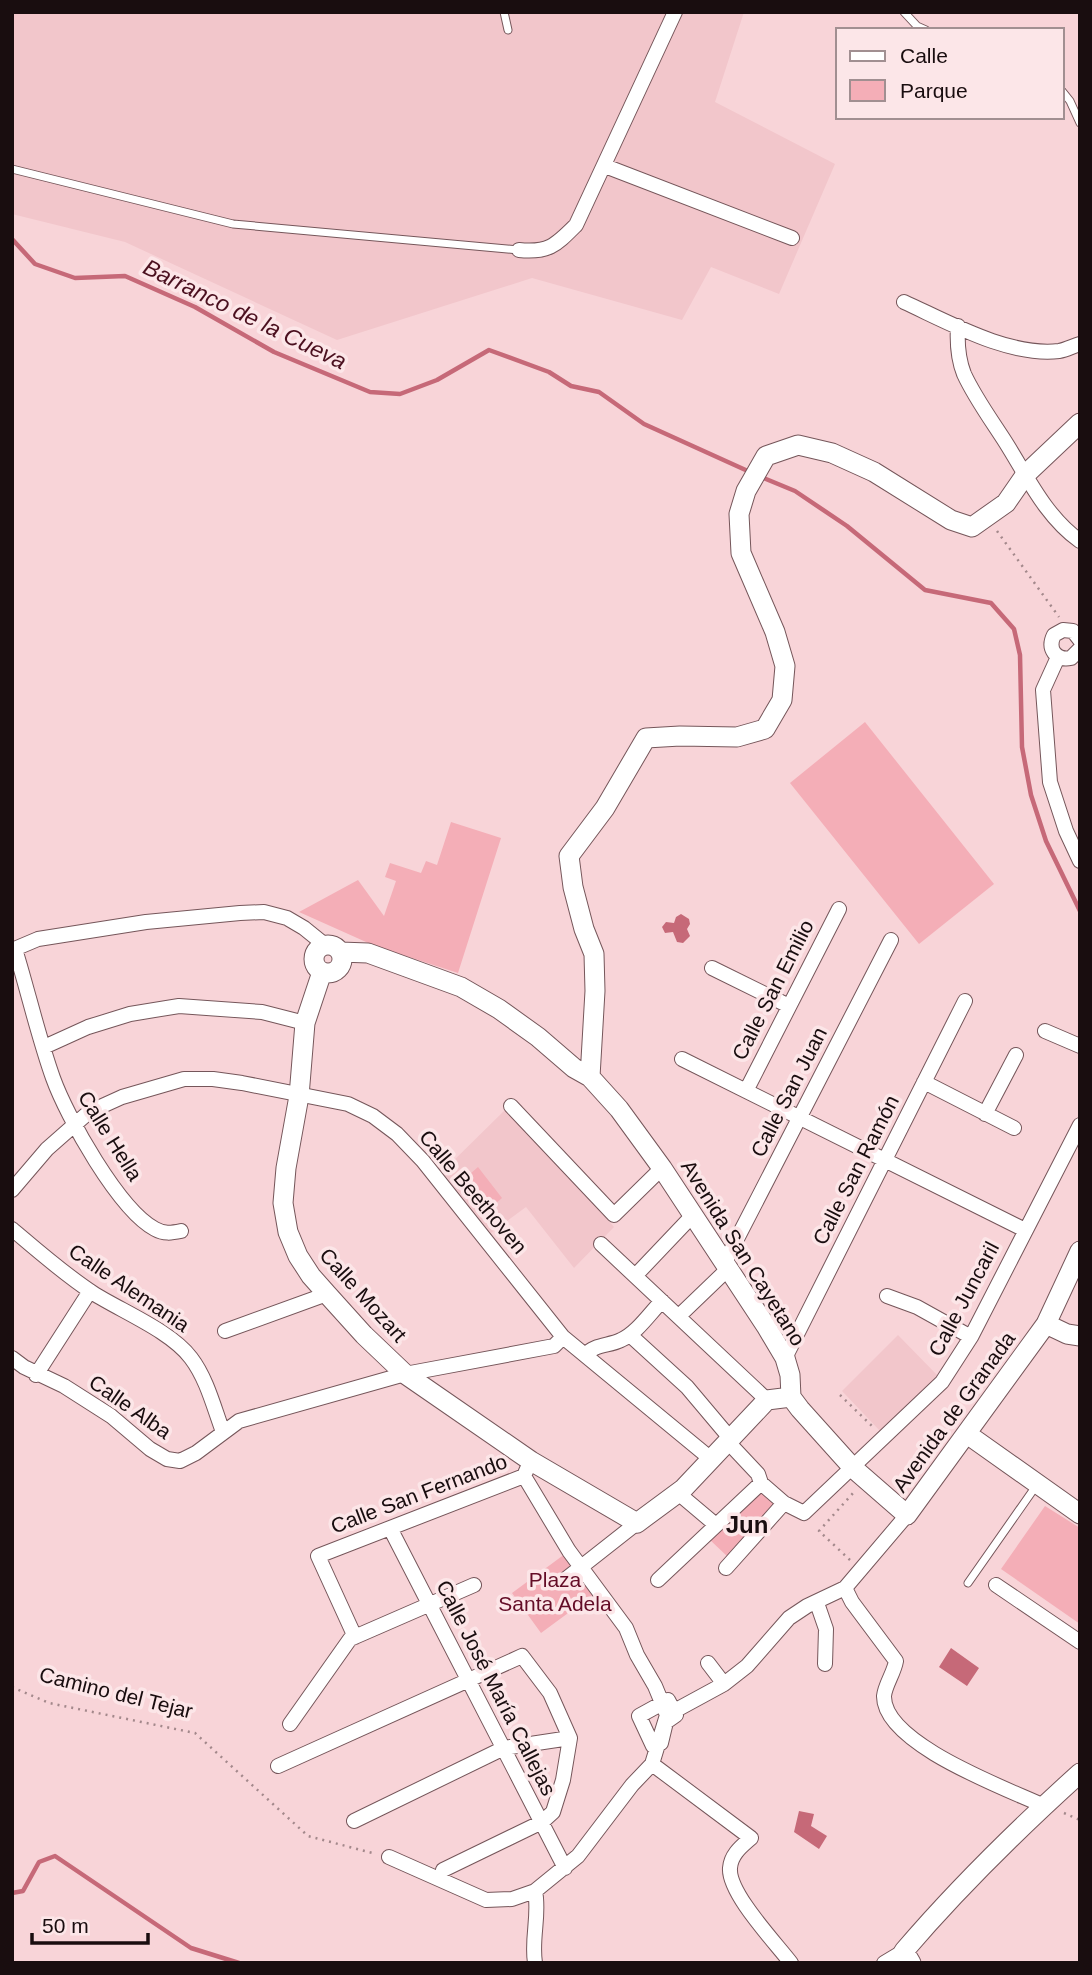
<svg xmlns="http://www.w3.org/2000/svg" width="1092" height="1975" font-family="Arial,sans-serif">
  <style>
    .built { fill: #f2c6cb }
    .green { fill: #f4aeb7 }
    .water { fill: #c66978 }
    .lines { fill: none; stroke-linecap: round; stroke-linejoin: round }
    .stream { stroke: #c66978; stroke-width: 4.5 }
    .lane-casing { stroke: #75565a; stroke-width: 9 }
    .street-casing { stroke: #75565a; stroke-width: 16 }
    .secondary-casing { stroke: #75565a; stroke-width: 21 }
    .path { stroke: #a3888b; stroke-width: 2.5; stroke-dasharray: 2 5; stroke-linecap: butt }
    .lane { stroke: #fff; stroke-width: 7 }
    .street { stroke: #fff; stroke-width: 14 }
    .secondary { stroke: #fff; stroke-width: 19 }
    .labels { text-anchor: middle; stroke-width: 7; stroke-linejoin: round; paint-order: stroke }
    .street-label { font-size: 21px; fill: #190d0f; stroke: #fce6e8 }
    .park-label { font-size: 21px; fill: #630c26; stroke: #fce6e8 }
    .water-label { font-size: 23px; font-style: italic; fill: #4b101f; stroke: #fce6e8 }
    .quarter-label { font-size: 24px; font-weight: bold; fill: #190d0f; stroke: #fce6e8 }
  </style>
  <rect width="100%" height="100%" fill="#f8d4d8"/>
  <path class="built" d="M12 12H744L715 102 835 164 779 294 711 267 682 320 532 278 337 340 125 242 12 214Z
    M507 1108 614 1227 574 1268 526 1207 491 1233 445 1175V1169Z
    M898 1335 938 1376 881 1432 842 1391Z"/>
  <path class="green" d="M865 722 994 884 919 944 790 783Z
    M451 822 501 838 458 973 375 946 299 912 358 880 384 916 396 881 385 877 390 863 421 873 426 861 437 865Z
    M478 1167 502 1198 488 1210 463 1180Z
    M760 1486 779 1504 729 1558 709 1539Z
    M1045 1506 1080 1528V1624L1001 1569Z
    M569 1551 598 1591 541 1633 512 1593Z"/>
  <path class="water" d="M681 914 689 919 690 924 687 929 690 936 683 943 677 942 673 932 665 933 662 927 666 922 674 923 676 917Z
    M951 1648 979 1668 967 1686 939 1667Z
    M799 1811 814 1814 811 1826 827 1836 819 1849 794 1832Z"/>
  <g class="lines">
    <path class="stream" d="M12 239 35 264 75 278 125 276 195 307 274 352 370 392 400 394 437 380 489 350 549 372 571 386 599 392 644 424 750 472
      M761 477 795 491 847 526 925 590 991 603 1014 629 1020 655 1022 747 1031 795 1046 841 1080 911
      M12 1893 23 1891 39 1862 55 1856 191 1948 239 1963"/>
    <defs>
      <path id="lane" d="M504 12 508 30
        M904 12 917 26 926 30
        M1062 91 1070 101 1080 123
        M12 169 233 224 519 250
        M968 1583 1036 1486"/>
      <path id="street" d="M605 166 792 238
        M519 250C549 253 556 245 576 225L675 12
        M904 302C948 322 1009 357 1059 351 1066 350 1073 346 1080 344
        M958 326C957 342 958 359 964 374 975 398 992 421 1006 443 1028 478 1046 517 1080 541
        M1080 640 1073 631 1063 630 1054 635C1047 649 1056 661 1071 658L1080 649
        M1058 657 1043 690 1050 782 1066 831 1080 861
        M15 949C28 991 38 1036 53 1078 67 1117 119 1210 155 1229 164 1234 171 1233 181 1231
        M12 950 38 939 146 922 240 913 264 912 287 918 304 928 325 945
        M712 968 789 1006
        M1045 1031 1080 1046
        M44 1047 88 1027 130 1014 179 1006 262 1012 305 1023
        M682 1059 1025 1230
        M924 1082 1014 1128
        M746 1091 839 909
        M511 1106 614 1215 662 1168
        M985 1114 1016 1055
        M12 1190 47 1149 89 1112 122 1097 184 1079H213L242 1083 348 1104 373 1116 397 1134 423 1161 563 1337 711 1459
        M12 1229C38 1251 64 1274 93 1293 121 1311 171 1331 191 1358 207 1379 214 1408 223 1432
        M601 1244 767 1400
        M725 1262 891 940
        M635 1276 693 1215
        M887 1296 917 1307 971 1337
        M679 1316 729 1268
        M225 1331 327 1294
        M630 1335 687 1387 730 1438
        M585 1355C595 1344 609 1346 621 1340 637 1333 650 1313 662 1301
        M12 1358 24 1367 64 1386 111 1416 150 1449 167 1459 180 1461 196 1453 239 1421 405 1374 554 1346 563 1337
        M785 1358 965 1001
        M36 1375 90 1291
        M727 1441 758 1474 761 1483
        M678 1493 716 1525
        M390 1528 565 1868
        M726 1568 784 1503
        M658 1580 761 1483 784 1503 804 1513 942 1382 971 1337 1080 1125
        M562 1582 637 1523
        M996 1585 1080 1642
        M845 1588 852 1602 896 1661C894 1673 885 1685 884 1696 883 1744 1008 1789 1044 1806
        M817 1603 826 1629 825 1664
        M355 1637 318 1556 524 1476 527 1469
        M708 1663 724 1684
        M668 1700 676 1715 666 1722 661 1743 653 1746 639 1716Z
        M667 1715 724 1684 747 1666 789 1618 807 1606 845 1588 907 1515
        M290 1724 350 1639 474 1585
        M652 1764 751 1838C742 1846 731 1854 730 1868 728 1893 775 1942 791 1963
        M278 1766 522 1656 550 1693 570 1738 563 1780 553 1812 542 1822 443 1870
        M354 1821 504 1748 570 1738
        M389 1857 486 1900 512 1899 535 1891 578 1856 632 1785 652 1764 667 1715 655 1686 637 1655 626 1628 569 1551 524 1476
        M535 1963C531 1938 540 1915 535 1891
        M884 1963 904 1951"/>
      <path id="secondary" d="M314 959a14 14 0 1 1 28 0a14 14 0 1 1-28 0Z
        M340 952 368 953 461 987 499 1009 538 1037 574 1068 590 1077 619 1109 662 1168 766 1326 785 1358 790 1375 791 1397 800 1409 853 1468 907 1515 1046 1324 1080 1251
        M322 972 305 1023 299 1096 286 1168 283 1203 288 1232 298 1256 311 1276 327 1294 364 1335 405 1374 531 1461 637 1523 683 1489 767 1400 791 1397
        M590 1077 595 991 594 954 584 929 573 887 569 856 605 808 646 738 680 736 737 737 765 729 782 700 785 666 775 632 741 553 739 514 746 491 766 456 798 445 832 453 874 472 951 520 972 527 1006 503 1026 474 1080 423
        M1046 1324 1067 1334 1080 1336
        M967 1434 1080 1514
        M911 1963 904 1951C958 1888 1018 1829 1080 1773"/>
    </defs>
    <use href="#lane" class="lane-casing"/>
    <use href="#street" class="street-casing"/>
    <use href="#secondary" class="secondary-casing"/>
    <path class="path" d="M997 531 1059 617
      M840 1395 873 1427
      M850 1560 819 1531 854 1492
      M12 1687 49 1703 195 1733 308 1836 376 1854
      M1064 1813 1080 1820"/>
    <use href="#lane" class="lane"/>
    <use href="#street" class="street"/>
    <use href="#secondary" class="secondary"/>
  </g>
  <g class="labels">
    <g class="street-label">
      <text transform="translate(773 990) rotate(-63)" y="7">Calle San Emilio</text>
      <text transform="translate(789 1092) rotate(-63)" y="7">Calle San Juan</text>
      <text transform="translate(110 1136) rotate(58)" y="7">Calle Hella</text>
      <text transform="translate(856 1170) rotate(-63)" y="7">Calle San Ramón</text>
      <text transform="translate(473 1192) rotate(50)" y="7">Calle Beethoven</text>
      <text transform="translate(743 1253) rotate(58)" y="7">Avenida San Cayetano</text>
      <text transform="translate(129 1288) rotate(34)" y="7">Calle Alemania</text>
      <text transform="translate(363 1295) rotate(48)" y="7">Calle Mozart</text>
      <text transform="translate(964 1299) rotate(-62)" y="7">Calle Juncaril</text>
      <text transform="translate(130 1407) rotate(35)" y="7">Calle Alba</text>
      <text transform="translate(954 1412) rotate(-54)" y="7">Avenida de Granada</text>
      <text transform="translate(419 1494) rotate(-21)" y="7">Calle San Fernando</text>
      <text transform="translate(496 1688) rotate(63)" y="7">Calle José María Callejas</text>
      <text transform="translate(116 1693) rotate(14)" y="7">Camino del Tejar</text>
    </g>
    <g class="park-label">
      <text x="555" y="1587">Plaza<tspan x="555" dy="24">Santa Adela</tspan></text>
    </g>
    <g class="water-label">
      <text transform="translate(245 314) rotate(26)" y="8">Barranco de la Cueva</text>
    </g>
    <g class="quarter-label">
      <text x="747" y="1533">Jun</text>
    </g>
  </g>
  <rect width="1092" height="1975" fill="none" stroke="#190d0f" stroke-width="28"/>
  <rect x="836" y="28" width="228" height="91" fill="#fce6e8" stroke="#a18f91" stroke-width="2"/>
  <rect x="850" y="51" width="35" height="10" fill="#ffffff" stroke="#a18f91" stroke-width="2"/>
  <text x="900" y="63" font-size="21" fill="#190d0f">Calle</text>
  <rect x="850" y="80" width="35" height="21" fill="#f4aeb7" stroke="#a18f91" stroke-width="2"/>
  <text x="900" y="98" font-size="21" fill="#190d0f">Parque</text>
  <path d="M32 1933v10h116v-10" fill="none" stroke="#190d0f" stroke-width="3.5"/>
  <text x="42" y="1933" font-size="21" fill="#190d0f" stroke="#fce6e8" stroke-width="5" paint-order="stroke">50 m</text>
</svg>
